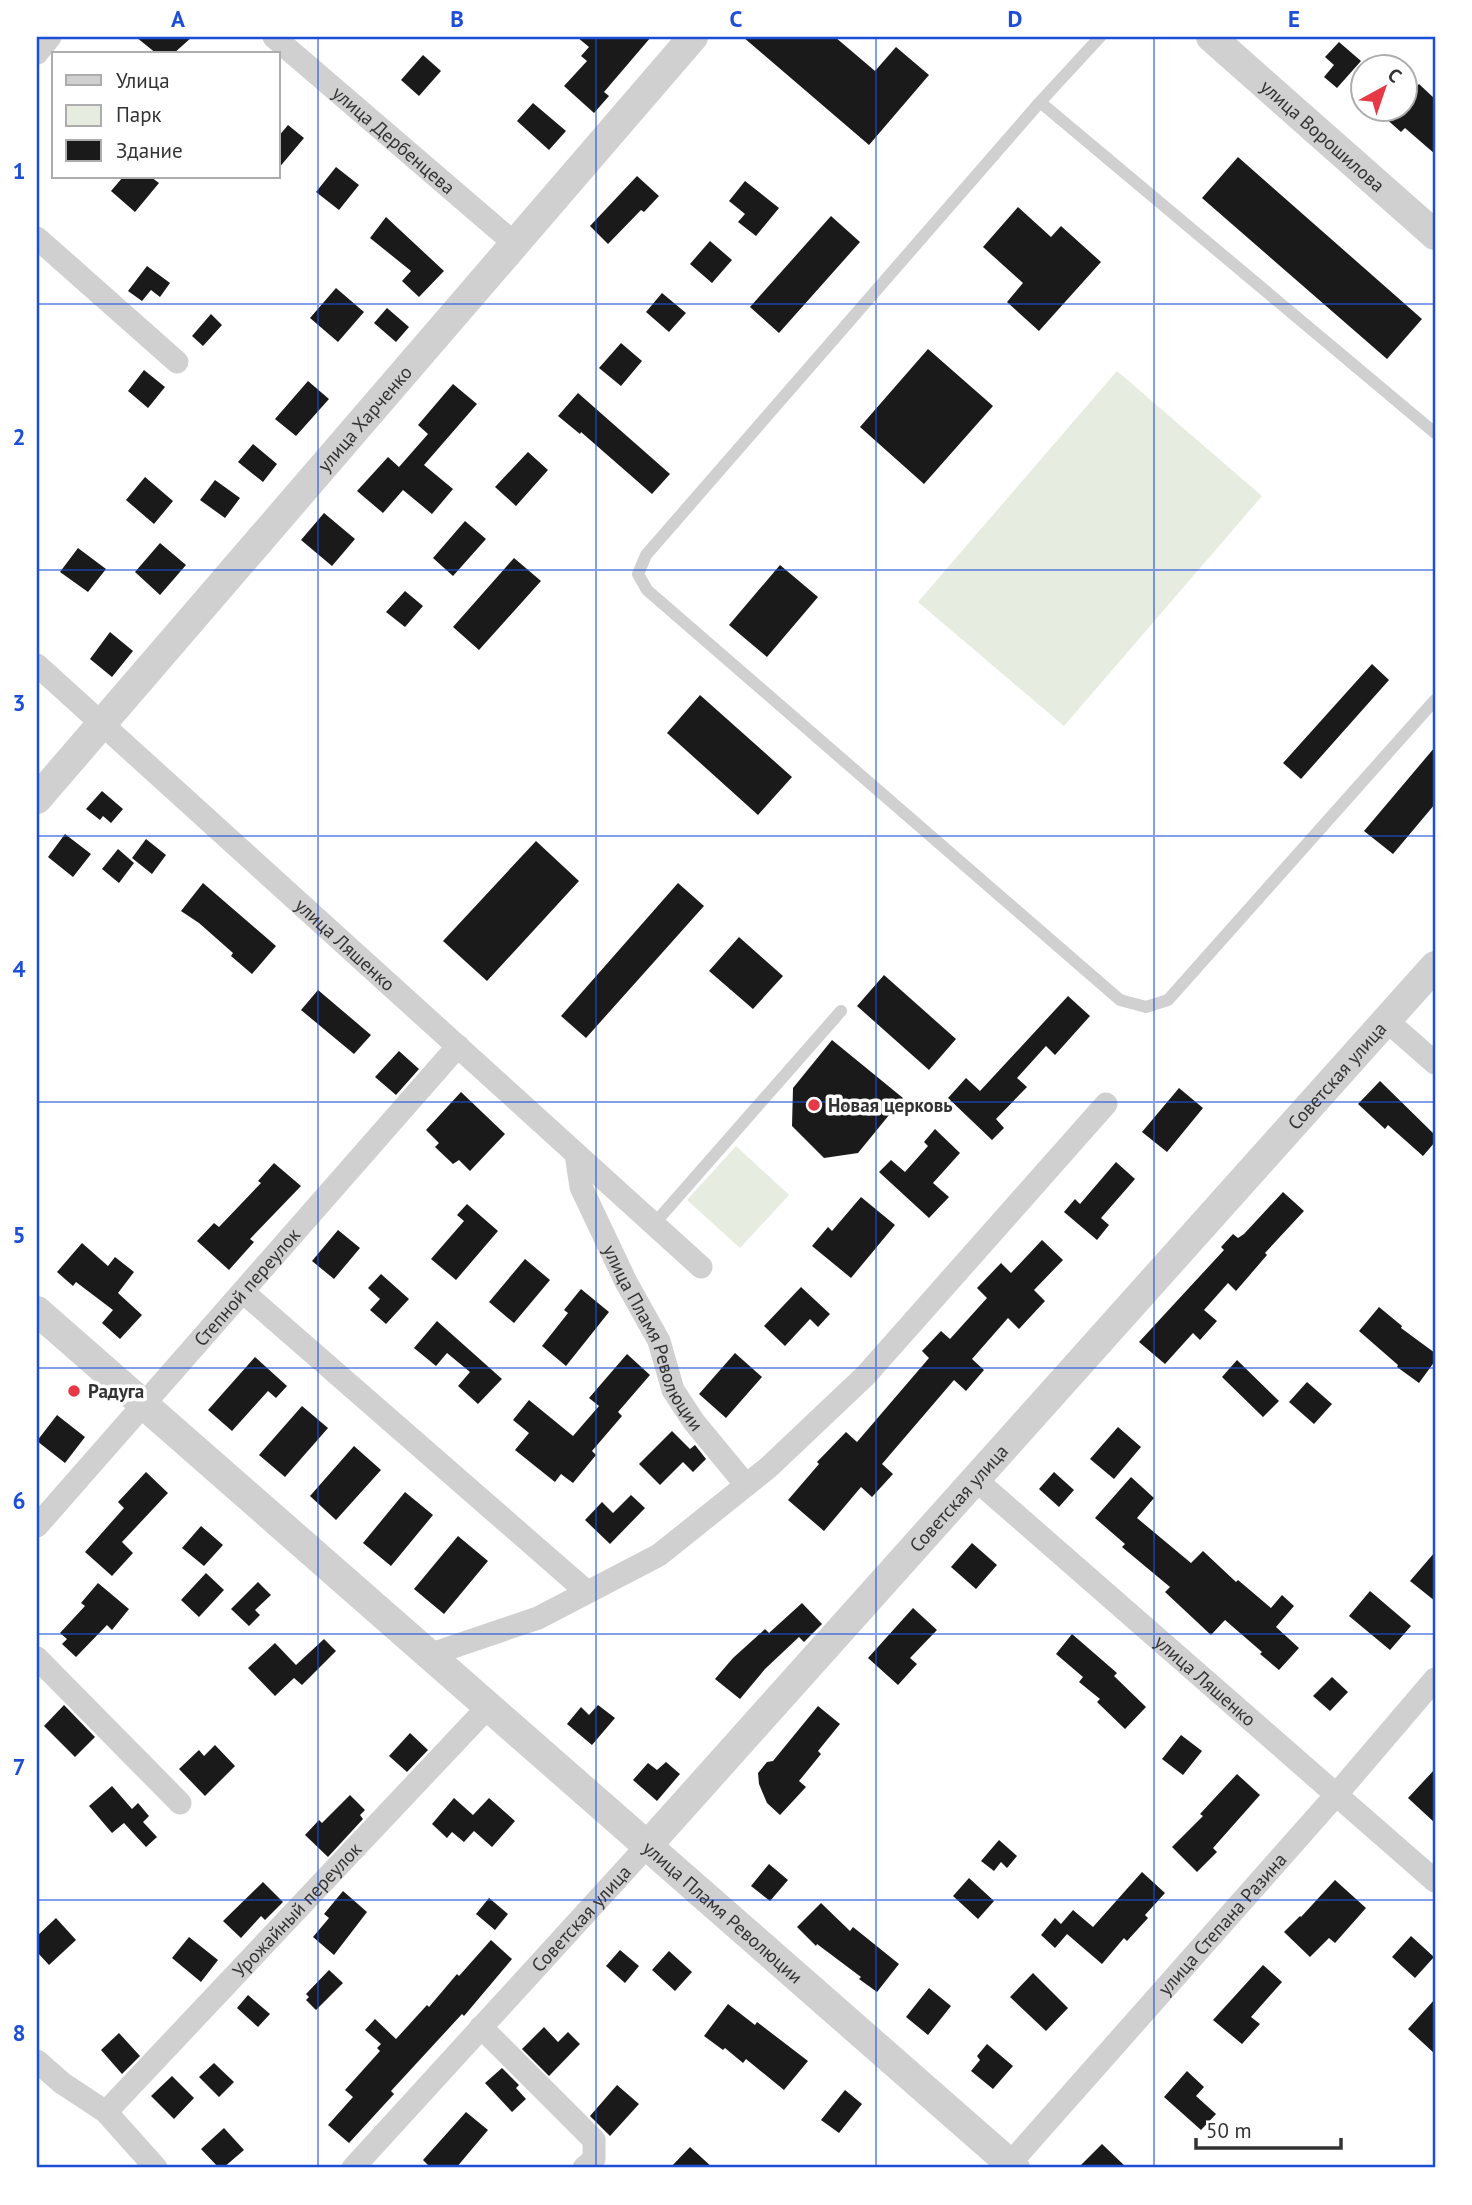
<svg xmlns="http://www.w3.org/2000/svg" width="1472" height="2205" font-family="'PT Sans',sans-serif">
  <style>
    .green { fill: #e6ecdf }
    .building { fill: #1a1a1a }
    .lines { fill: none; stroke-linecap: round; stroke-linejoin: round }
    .service { stroke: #d0d0d0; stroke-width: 12 }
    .minor { stroke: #d0d0d0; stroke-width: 23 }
    .tertiary { stroke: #d0d0d0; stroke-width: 30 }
    .grid { fill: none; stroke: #1d4ed8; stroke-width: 2; stroke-opacity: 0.55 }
    .poi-dot { fill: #e63946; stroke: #fff; stroke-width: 2.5 }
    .labels { text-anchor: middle; stroke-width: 7; stroke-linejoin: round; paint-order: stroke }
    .street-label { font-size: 19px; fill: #333; stroke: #fff }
    .poi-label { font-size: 19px; font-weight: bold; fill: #333; stroke: #fff; text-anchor: start }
    .neatline { fill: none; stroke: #1d4ed8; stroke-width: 2.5 }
    .grid-label { font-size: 23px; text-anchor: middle; font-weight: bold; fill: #1d4ed8 }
  </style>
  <rect width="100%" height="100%" fill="#fff"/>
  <path class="green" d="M1117 371 1262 496 1064 726 918 602Z
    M736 1146 789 1195 740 1248 687 1200Z"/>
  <path class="building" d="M136 37H192L173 54H157Z
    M577 37H651L604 92 609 96 594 113 564 86 587 61 581 56 589 47Z
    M743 37H835L875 71 896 47 929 75 869 145Z
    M1339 42 1361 61 1337 88 1324 77 1334 65 1325 57Z
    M423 55 441 71 419 96 401 80Z
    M1419 84 1435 99V154L1405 128 1401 132 1374 108H1405V98Z
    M533 103 566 131 549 150 517 121Z
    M288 125 304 138 278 169V137Z
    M1238 157 1422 319 1387 359 1202 198Z
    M336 167 359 185 339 210 316 192Z
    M637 176 659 196 644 212 641 210 608 244 590 226Z
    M123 177H151L159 183 135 212 111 191Z
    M745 181 779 208 756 236 738 222 745 214 729 201Z
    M1018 207 1051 237 1061 226 1101 262 1039 331 1007 302 1023 283 983 247Z
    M831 216 860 242 779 333 750 307Z
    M386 217 444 271 419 297 402 281 411 271 370 238Z
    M710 241 732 260 712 283 690 264Z
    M147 266 170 283 160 297 151 290 142 301 128 291Z
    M336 288 364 312 338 342 310 318Z
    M662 293 686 313 669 332 646 312Z
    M387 308 409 327 396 342 374 323Z
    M211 314 222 325 203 346 192 336Z
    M621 343 642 361 621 386 599 368Z
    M928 349 993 406 924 484 860 427Z
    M144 370 165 387 148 408 128 391Z
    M308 381 329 399 296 436 275 419Z
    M453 384 477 404 424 465 453 489 432 514 403 490 383 513 357 491 388 457 399 467 428 434 418 425Z
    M578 393 670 474 652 494 581 432 580 434 558 416Z
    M253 444 277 464 263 482 238 462Z
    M528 452 548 470 516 506 495 487Z
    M145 477 173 501 154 524 126 500Z
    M215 480 240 498 225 518 200 500Z
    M324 513 355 539 332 566 301 540Z
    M465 521 486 539 453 576 433 558Z
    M160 543 186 565 160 595 135 572Z
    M78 548 106 569 88 592 60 572Z
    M514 558 541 581 479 650 453 627Z
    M780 565 818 597 767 657 729 625Z
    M405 591 423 606 405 627 386 612Z
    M110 632 133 651 112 677 90 659Z
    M1372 664 1389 680 1301 779 1283 763Z
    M700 695 792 777 758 815 667 733Z
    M1435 747V804L1393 854 1364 831Z
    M102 791 123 809 111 823 103 816 100 820 86 809Z
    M65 834 91 854 73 877 48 857Z
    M146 839 166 855 152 874 132 858Z
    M536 841 579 881 487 981 443 941Z
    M118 849 134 863 119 883 102 869Z
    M203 883 276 946 252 974 231 956 233 953 199 923 181 911Z
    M678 883 704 906 586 1038 561 1016Z
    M739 937 783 976 753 1009 709 971Z
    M884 975 956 1039 929 1070 857 1006Z
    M318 990 371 1035 354 1054 301 1010Z
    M1068 996 1090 1016 1055 1055 1046 1046 1017 1078 1027 1087 996 1119 1004 1128 992 1140 948 1098 966 1078 980 1091Z
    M832 1040 903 1098 858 1153 824 1158 792 1126 793 1088Z
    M399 1051 419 1069 396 1095 375 1077Z
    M1380 1081 1435 1135V1142L1423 1156 1388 1125 1385 1129 1358 1104Z
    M1179 1088 1203 1108 1167 1152 1142 1132Z
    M461 1092 505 1134 470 1171 459 1160 453 1164 435 1147 439 1143 426 1130Z
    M935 1129 960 1153 933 1183 949 1197 929 1218 879 1172 891 1160 905 1172 928 1146 924 1142Z
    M1116 1162 1135 1179 1101 1218 1109 1225 1097 1240 1064 1212 1075 1199 1080 1204Z
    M274 1163 301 1186 250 1239 254 1242 229 1270 197 1241 214 1223 219 1227 261 1183 258 1181Z
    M1283 1192 1304 1211 1265 1253 1267 1255 1236 1291 1228 1283 1204 1310 1217 1321 1200 1340 1193 1333 1165 1364 1139 1342 1224 1250 1221 1247 1233 1234 1238 1238 1244 1234Z
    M861 1197 895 1225 851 1278 812 1246 828 1227 832 1231Z
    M467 1204 498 1231 456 1280 431 1259 464 1221 457 1215Z
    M338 1230 360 1248 334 1279 312 1261Z
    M1042 1240 1063 1260 1034 1290 1045 1301 1019 1329 1008 1318 972 1359 984 1370 966 1391 954 1380 882 1464 893 1474 872 1497 861 1487 824 1531 788 1500 819 1464 817 1462 846 1432 857 1442 929 1358 922 1351 941 1331 950 1339 987 1298 977 1288 1001 1263 1011 1273Z
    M82 1243 108 1266 115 1257 134 1272 118 1293 142 1315 120 1339 102 1323 113 1310 76 1282 73 1286 57 1272Z
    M525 1259 550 1280 514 1323 489 1302Z
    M381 1274 409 1299 386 1324 370 1310 380 1299 368 1288Z
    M801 1287 830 1314 818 1327 810 1319 785 1346 764 1326Z
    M581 1289 609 1312 566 1366 542 1346 568 1313 564 1310Z
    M1379 1307 1402 1326 1401 1328 1435 1353V1361L1419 1383 1397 1367 1398 1365 1359 1331Z
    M437 1321 502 1379 478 1404 458 1386 470 1372 447 1353 436 1366 414 1348Z
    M735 1353 762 1377 726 1418 699 1394Z
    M627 1354 650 1375 618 1412 622 1416 592 1451 596 1455 573 1483 561 1474 555 1482 515 1450 529 1433 513 1420 529 1400 573 1436 599 1406 589 1398Z
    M255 1357 287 1386 276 1398 268 1391 232 1431 208 1410Z
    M1237 1360 1279 1401 1263 1417 1222 1377Z
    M1307 1382 1332 1404 1314 1424 1289 1402Z
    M302 1406 328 1428 285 1477 259 1455Z
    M57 1415 85 1437 65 1463 37 1441Z
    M1118 1427 1141 1447 1114 1479 1090 1459Z
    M672 1431 690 1449 695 1445 706 1459 693 1472 683 1462 660 1485 639 1464Z
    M354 1446 381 1470 336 1520 310 1496Z
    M146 1472 168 1493 122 1542 133 1553 112 1576 85 1552 124 1508 118 1502Z
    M1054 1472 1074 1490 1059 1507 1039 1489Z
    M1131 1477 1154 1498 1137 1518 1191 1563 1203 1551 1236 1582 1238 1580 1271 1608 1282 1595 1294 1606 1276 1627 1299 1648 1279 1670 1260 1654 1262 1652 1225 1620 1211 1635 1165 1592 1170 1587 1122 1547 1125 1544 1095 1518Z
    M405 1492 433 1515 391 1566 363 1543Z
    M631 1495 645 1508 610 1544 585 1520 602 1502 613 1513Z
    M201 1526 223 1545 204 1566 182 1548Z
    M458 1536 488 1561 444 1614 414 1589Z
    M972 1543 997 1565 976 1589 951 1567Z
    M1435 1552V1601L1410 1581Z
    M206 1573 224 1590 199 1617 181 1600Z
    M258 1582 271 1595 255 1610 260 1615 249 1626 231 1609Z
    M98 1583 129 1609 112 1630 107 1625 76 1657 62 1644 67 1639 60 1633 85 1606 81 1603Z
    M1370 1591 1411 1626 1390 1650 1349 1616Z
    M802 1603 822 1624 804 1642 799 1637 765 1669 740 1699 715 1679 733 1658 765 1629 769 1633Z
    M913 1608 937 1630 910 1658 917 1664 898 1685 868 1658Z
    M1072 1634 1117 1673 1114 1676 1146 1707 1125 1729 1097 1702 1100 1699 1079 1682 1083 1677 1056 1654Z
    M324 1639 336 1651 302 1685 294 1678 275 1696 248 1668 275 1643 296 1665Z
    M1332 1677 1348 1692 1330 1711 1313 1696Z
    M64 1705 95 1737 75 1757 44 1726Z
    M598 1705 615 1718 592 1745 567 1724 581 1707 589 1715Z
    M818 1706 840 1724 818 1751 821 1754 799 1781 806 1787 780 1815 767 1803 759 1784 758 1773 767 1762 773 1761Z
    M410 1733 428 1750 407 1772 389 1756Z
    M1181 1735 1202 1751 1183 1775 1162 1759Z
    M215 1745 235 1766 205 1796 179 1769 199 1750 204 1756Z
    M666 1762 680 1774 657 1801 633 1780 648 1763 657 1770Z
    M1435 1769V1823L1408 1798Z
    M1237 1774 1260 1795 1213 1848 1217 1852 1197 1872 1172 1847 1203 1816 1200 1814Z
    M112 1786 132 1809 138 1803 149 1816 143 1822 157 1837 146 1847 124 1823 112 1833 89 1806Z
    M350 1795 365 1810 360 1815 363 1819 328 1857 305 1835 319 1820 322 1823Z
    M454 1798 473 1815 489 1798 515 1821 492 1847 474 1831 464 1842 452 1832 447 1838 432 1824Z
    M999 1840 1017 1856 1007 1868 1001 1862 994 1871 981 1861Z
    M769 1864 788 1880 770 1901 751 1886Z
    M1142 1872 1165 1893 1145 1915 1148 1918 1127 1941 1124 1938 1102 1964 1067 1934 1055 1948 1041 1935 1055 1918 1061 1924 1073 1910 1093 1927Z
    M969 1878 994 1901 978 1919 953 1896Z
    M1335 1880 1366 1908 1335 1943 1329 1938 1310 1957 1284 1932 1300 1916 1301 1917Z
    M263 1882 283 1902 265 1920 261 1916 241 1938 223 1921Z
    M343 1891 367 1912 334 1955 313 1937 329 1918 324 1914Z
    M489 1898 508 1914 495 1930 476 1914Z
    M821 1903 850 1931 853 1927 899 1964 877 1992 859 1979 861 1977 817 1944 816 1946 797 1927Z
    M56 1918 76 1940 49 1965 37 1952V1936Z
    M1411 1936 1434 1957 1415 1978 1392 1957Z
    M189 1937 218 1960 201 1982 172 1958Z
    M491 1940 512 1959 464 2016 462 2014 391 2091 394 2094 349 2143 328 2125 353 2097 345 2090 380 2051 377 2048 381 2044 365 2030 375 2019 396 2039 427 2005 429 2007 457 1974 459 1976Z
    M620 1950 639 1966 625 1983 606 1966Z
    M669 1951 692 1972 675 1991 652 1970Z
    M1263 1965 1282 1982 1251 2017 1260 2024 1242 2044 1213 2020Z
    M329 1970 343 1983 316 2010 306 2000 309 1997 306 1994Z
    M1033 1973 1068 2008 1046 2031 1010 1997Z
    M929 1988 951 2006 928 2035 906 2017Z
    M248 1995 270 2014 258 2027 237 2008Z
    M1435 1999V2054L1408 2029Z
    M728 2004 755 2025 757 2022 808 2061 784 2090 746 2059 743 2063 725 2048 723 2050 704 2036Z
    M544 2027 558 2042 568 2032 580 2044 549 2076 522 2049Z
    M119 2033 140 2056 122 2074 101 2050Z
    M987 2044 1013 2066 993 2089 971 2071 980 2060 977 2056Z
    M214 2063 234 2082 219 2097 199 2077Z
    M502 2068 519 2085 516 2088 526 2099 512 2112 485 2083Z
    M1187 2071 1204 2087 1196 2096 1216 2114 1201 2130 1164 2097Z
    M172 2076 194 2098 174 2119 151 2096Z
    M617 2085 639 2104 610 2136 590 2116Z
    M845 2090 862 2104 839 2133 821 2120Z
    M466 2112 488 2130 456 2168H431L423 2160Z
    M224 2128 244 2150 223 2168H219L201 2149Z
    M1102 2144 1127 2168H1078Z
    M690 2147 713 2168H670Z"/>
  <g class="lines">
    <path class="service" d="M1100 37 1040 102 646 555 638 574 647 590 1120 1000 1146 1007 1168 1000 1435 700
      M1040 102 1435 433
      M654 1224 841 1011"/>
    <g class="minor">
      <path id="s1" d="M274 37 514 243"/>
      <path d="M37 53 50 37"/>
      <path d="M37 238 177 362"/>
      <path id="s2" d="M37 665 701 1267"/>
      <path d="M1386 1020 1435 1063"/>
      <path id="s3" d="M576 1154 581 1187 626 1282 659 1341 673 1390 694 1422 746 1485"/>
      <path d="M243 1292 587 1592"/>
      <path id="s4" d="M975 1479 1435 1881"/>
      <path id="s5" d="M37 1526 458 1046"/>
      <path d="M429 1655 538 1618 659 1555 769 1467 866 1375 1106 1104"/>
      <path d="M37 1658 180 1803"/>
      <path d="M481 2027 594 2140V2159L584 2168"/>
      <path d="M37 2061 62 2083 106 2112 156 2168"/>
      <path id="s6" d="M106 2112 488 1707"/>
      <path id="s7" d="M353 2168 647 1846"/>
      <path id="s8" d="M1006 2168 1336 1795 1435 1679"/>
    </g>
    <g class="tertiary">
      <path id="s9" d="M1211 37 1435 235"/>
      <path id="s10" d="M37 799 693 37"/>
      <path id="s11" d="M37 1311 1015 2168"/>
      <path id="s12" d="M647 1846 1435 966"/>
    </g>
  </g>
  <path class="grid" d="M318 37V2168M596 37V2168M876 37V2168M1154 37V2168M37 304H1435M37 570H1435M37 836H1435M37 1102H1435M37 1368H1435M37 1634H1435M37 1900H1435"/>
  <g class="poi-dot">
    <circle cx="814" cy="1105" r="7"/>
    <circle cx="74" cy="1391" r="7"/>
  </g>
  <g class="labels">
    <g class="street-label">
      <text dy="7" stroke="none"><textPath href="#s9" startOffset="149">улица Ворошилова</textPath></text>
      <text dy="7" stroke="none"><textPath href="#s1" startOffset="158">улица Дербенцева</textPath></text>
      <text dy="7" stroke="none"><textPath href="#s10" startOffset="502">улица Харченко</textPath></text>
      <text dy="7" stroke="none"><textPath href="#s2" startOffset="416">улица Ляшенко</textPath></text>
      <text dy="7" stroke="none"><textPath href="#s12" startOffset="1034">Советская улица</textPath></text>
      <text dy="7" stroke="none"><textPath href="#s5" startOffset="318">Степной переулок</textPath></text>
      <text dy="7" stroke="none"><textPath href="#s3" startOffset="201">улица Пламя Революции</textPath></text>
      <text dy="7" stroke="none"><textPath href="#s12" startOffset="467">Советская улица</textPath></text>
      <text dy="7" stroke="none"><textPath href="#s4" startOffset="306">улица Ляшенко</textPath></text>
      <text dy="7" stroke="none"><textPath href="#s6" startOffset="278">Урожайный переулок</textPath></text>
      <text dy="7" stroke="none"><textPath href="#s11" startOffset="912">улица Пламя Революции</textPath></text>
      <text dy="7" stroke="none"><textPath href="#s7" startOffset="338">Советская улица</textPath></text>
      <text dy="7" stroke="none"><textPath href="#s8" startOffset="326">улица Степана Разина</textPath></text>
    </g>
    <g class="poi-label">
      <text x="828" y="1112">Новая церковь</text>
      <text x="88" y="1398">Радуга</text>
    </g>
  </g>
  <rect width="1472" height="2205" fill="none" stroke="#ffffff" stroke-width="77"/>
  <rect x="52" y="52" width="228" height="126" fill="#ffffff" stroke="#adadad" stroke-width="2"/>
  <rect x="66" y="75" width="35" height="10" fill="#d0d0d0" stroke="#adadad" stroke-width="2"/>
  <text x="116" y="88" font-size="21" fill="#333333">Улица</text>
  <rect x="66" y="105" width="35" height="21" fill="#e6ecdf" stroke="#adadad" stroke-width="2"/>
  <text x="116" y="122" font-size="21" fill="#333333">Парк</text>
  <rect x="66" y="140" width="35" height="21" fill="#1a1a1a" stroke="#adadad" stroke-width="2"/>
  <text x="116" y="158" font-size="21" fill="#333333">Здание</text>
  <g transform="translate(1384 88) rotate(40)"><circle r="33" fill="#ffffff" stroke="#adadad" stroke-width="2"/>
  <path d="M0-5L12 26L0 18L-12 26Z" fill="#e63946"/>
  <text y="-10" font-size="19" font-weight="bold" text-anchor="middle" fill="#333333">С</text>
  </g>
  <path d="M1196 2138v10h145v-10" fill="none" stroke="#333333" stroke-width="3.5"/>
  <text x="1206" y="2138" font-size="21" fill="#333333" stroke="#ffffff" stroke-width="5" paint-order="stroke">50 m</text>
  <rect x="38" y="38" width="1396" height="2128" class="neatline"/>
  <g class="grid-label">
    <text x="178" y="27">A</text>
    <text x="457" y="27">B</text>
    <text x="736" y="27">C</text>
    <text x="1015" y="27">D</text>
    <text x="1294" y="27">E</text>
    <text x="19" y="179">1</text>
    <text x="19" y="445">2</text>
    <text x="19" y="711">3</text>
    <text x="19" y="977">4</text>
    <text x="19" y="1243">5</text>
    <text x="19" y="1509">6</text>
    <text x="19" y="1775">7</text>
    <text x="19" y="2041">8</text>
  </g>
</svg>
